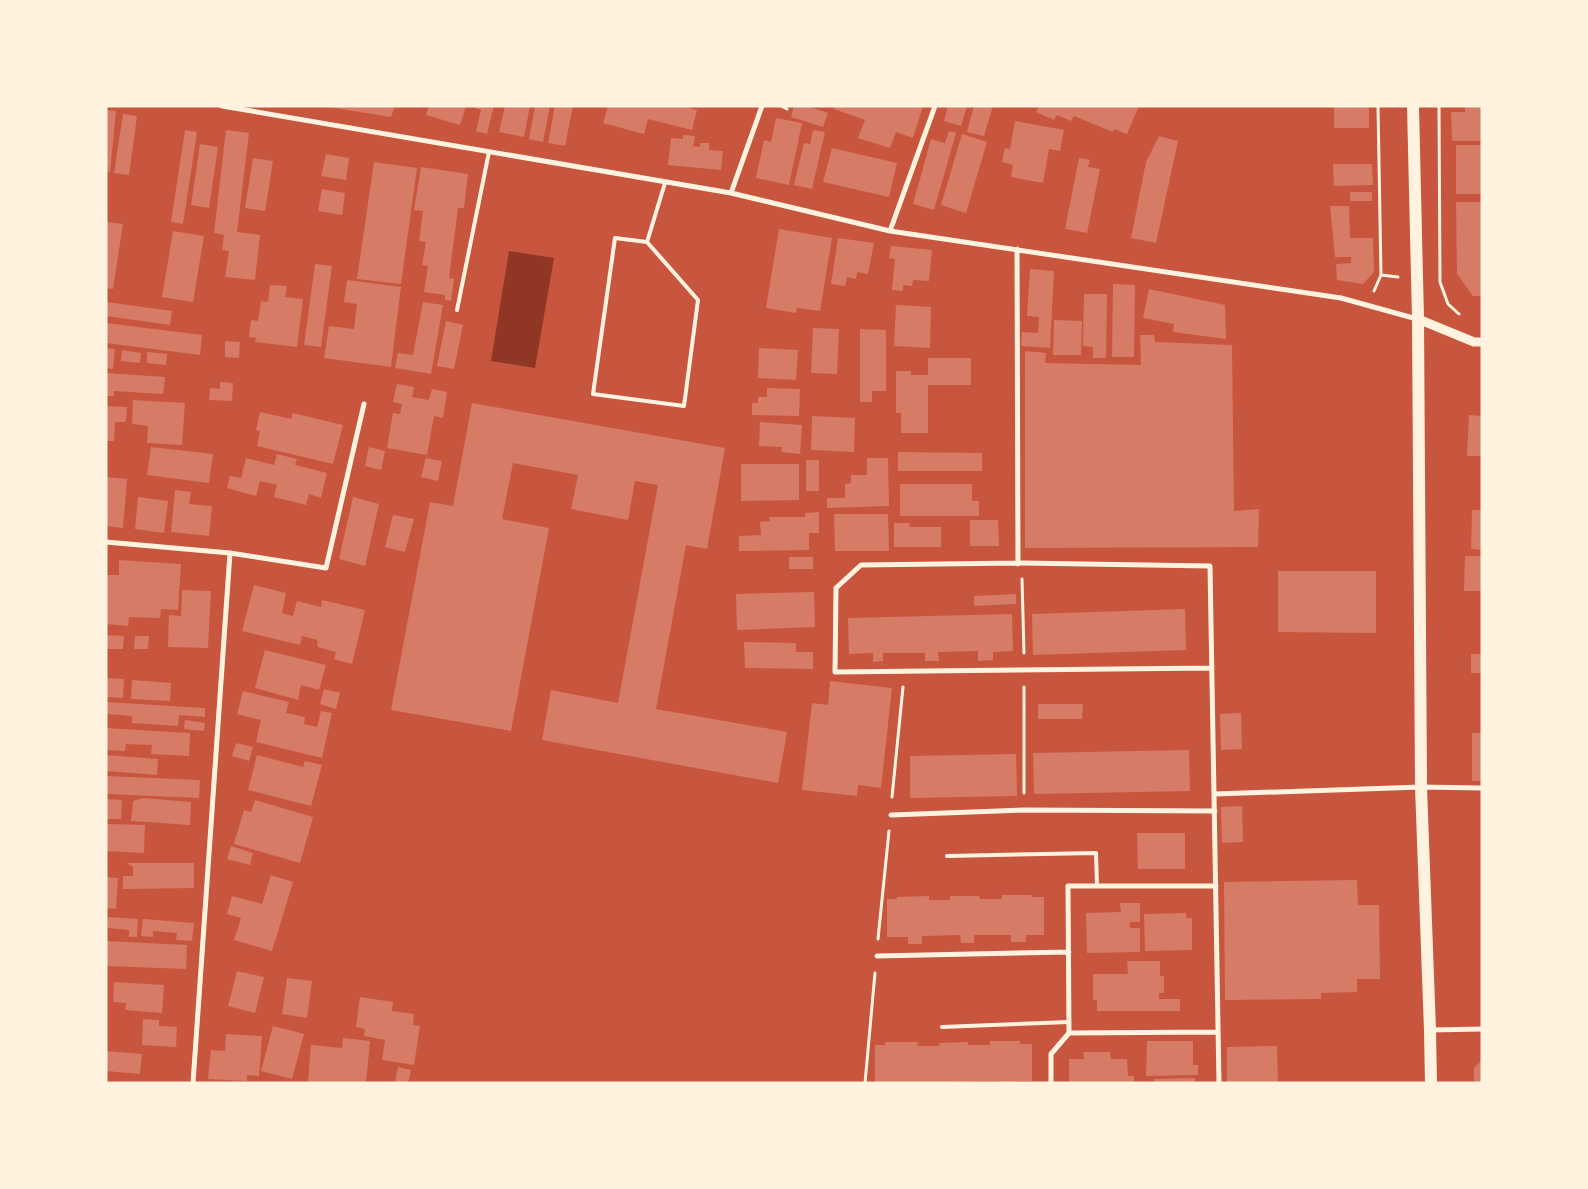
<svg xmlns="http://www.w3.org/2000/svg" width="1588" height="1189" font-family="Spectral,serif">
  <style>
    .water { fill: #8f3625 }
    .building { fill: #d67c66 }
    .lines { fill: none; stroke-linecap: round; stroke-linejoin: round }
    .path { stroke: #fff3e0; stroke-width: 3 }
    .service { stroke: #fff3e0; stroke-width: 4 }
    .minor { stroke: #fff3e0; stroke-width: 5 }
    .tertiary { stroke: #fff3e0; stroke-width: 9 }
    .primary { stroke: #fff3e0; stroke-width: 12 }
  </style>
  <rect width="100%" height="100%" fill="#c8553d"/>
  <path class="water" d="M509 251 554 258 535 368 491 361Z"/>
  <path class="building" d="M323 106H395L391 117Z
    M429 106H466L460 125 426 115Z
    M470 106H494L487 134 476 131 481 110Z
    M505 106H530L524 137 499 132Z
    M535 106H550L543 142 529 139Z
    M555 106H573L565 146 548 143Z
    M608 106H683L697 110 692 130 648 119 644 134 603 123Z
    M794 106H807L828 113 823 127 791 117Z
    M835 106H923L913 138 896 132 890 148 858 138 865 120 834 109Z
    M948 106H967L961 126 944 121Z
    M974 106H993L984 136 967 132Z
    M1039 106H1139L1127 134 1114 129 1113 132 1074 116 1071 121 1057 115 1054 120 1036 112Z
    M1334 106H1369V128H1334Z
    M1465 106H1482V141H1452L1451 112H1465Z
    M106 110 116 111 110 172 106 171Z
    M123 114 137 116 129 175 114 173Z
    M776 118 802 123 789 185 756 178 764 140 771 142Z
    M1015 121 1064 130 1060 151 1049 149 1043 183 1011 177 1013 165 1002 162 1005 148 1010 149Z
    M185 130 197 132 183 224 171 222Z
    M226 130 249 133 237 232 260 235 255 280 225 277 229 251 222 250 224 235 214 233Z
    M813 130 825 132 812 189 794 185 804 143 810 144Z
    M949 131 956 133 934 210 913 204 931 139 945 143Z
    M962 134 987 142 966 213 941 205Z
    M683 135 695 136 693 146 700 147V143H709V150L723 151 721 170 668 165 671 138 683 139Z
    M1159 136 1178 141 1156 243 1131 238 1146 162Z
    M200 144 218 147 209 208 191 205Z
    M1456 145H1482V194H1456Z
    M832 148 897 163 889 197 823 182Z
    M326 154 349 158 346 180 321 176Z
    M253 158 273 161 265 211 245 208Z
    M1079 158 1090 160 1088 167 1100 169 1087 233 1065 229Z
    M374 162 417 168 401 284 357 279Z
    M1333 164H1372L1373 185 1334 186Z
    M421 167 468 174 464 208H458L449 278 454 279 451 301 445 300V295L424 292 428 266 422 265 426 242 419 241 423 211 414 210Z
    M322 189 345 193 342 215 318 211Z
    M1350 192H1372V201H1350Z
    M1456 202H1482V296H1473L1457 274Z
    M1330 206H1349L1350 238H1373L1374 272 1363 284 1337 280 1336 264 1351 263V257H1335Z
    M107 222 123 224 113 289 106 288Z
    M779 229 832 238 820 311 797 308 796 313 766 308Z
    M173 231 204 236 193 302 162 297Z
    M838 238 874 243 868 274 857 272 856 279 847 277 845 286 831 284Z
    M891 246 932 250 929 281 913 280 912 286 903 285V291L892 290 895 259 889 258Z
    M315 264 332 266 321 347 304 345Z
    M1030 269 1054 271 1050 348 1021 346 1022 332 1038 333 1039 317 1027 316Z
    M347 280 401 287 391 367 324 358 329 326 354 329 357 304 344 302Z
    M1113 284 1135 285 1134 357H1112Z
    M270 285 287 286 285 297 303 299 297 347 255 342 256 338 249 337 251 320 258 321 261 301 268 302Z
    M1149 289 1225 305 1226 339 1173 332 1174 324 1143 318Z
    M1084 294H1107L1106 358H1093V347L1083 346Z
    M106 302 172 311 170 325 106 316Z
    M423 302 443 305 431 374 395 368 398 353 413 355Z
    M896 305 931 307 930 348 894 346Z
    M1054 320 1082 321 1081 355H1053Z
    M446 321 463 325 454 369 437 366Z
    M106 323 202 335 200 355 106 343Z
    M813 328 839 329 837 374 811 373Z
    M860 329 886 330V391H872V402H860Z
    M1140 335H1154L1155 342 1232 345 1234 511 1259 509 1258 547 1025 548V351L1046 353 1045 363 1141 365Z
    M225 341 240 342 239 358 225 357Z
    M106 348 115 349 113 369 106 368Z
    M759 348 798 350 796 380 758 378Z
    M122 350 141 353 140 363 121 361Z
    M147 352 167 354 166 365 147 363Z
    M928 358H971V385H928V433H901V413H896V371H911V375H928Z
    M106 373 165 377 163 394 114 391V396H106Z
    M220 382 233 383 232 401 209 400 210 388 220 389Z
    M397 384 414 387 412 397 429 400 432 389 447 392 443 418 434 416 427 455 387 448 393 413 400 414 402 404 393 402Z
    M767 388 800 389 799 416 752 415V403H758V397H767Z
    M133 400 185 403 182 445 147 443 148 426 132 424Z
    M472 403 725 448 707 549 686 545 656 709 787 732 778 783 542 740 551 690 618 703 658 485 635 481 628 520 571 509 578 475 513 463 502 519 549 528 511 731 391 710 430 502 453 506Z
    M106 406 127 407 126 422H115L114 441H106Z
    M260 412 291 419 293 413 343 425 333 464 257 446 260 431 256 430Z
    M1469 415 1482 416V456H1467Z
    M812 416 855 418 854 452 811 450Z
    M760 422 802 425 800 454 781 452 782 447 759 446Z
    M151 447 213 454 209 483 147 475Z
    M369 447 385 451 381 470 365 466Z
    M898 452 982 453V471H898Z
    M277 454 297 459 295 465 327 473 321 498 309 494 306 505 274 497 277 485 260 481 256 496 227 488 230 476 241 478 246 458 274 465Z
    M426 458 442 461 438 481 421 477Z
    M867 458H888L889 506 827 508V498H845V484L851 483V475H867Z
    M806 460H819V491H806Z
    M741 464H799V500L741 501Z
    M106 477 127 479 123 528 106 526Z
    M900 484H972V501H979V516H900Z
    M175 490 191 492 189 504 212 506 209 536 171 532Z
    M138 497 168 501 164 533 135 529Z
    M353 497 379 504 365 566 339 559Z
    M1472 510H1482V550L1471 549Z
    M819 512V533H809V550L739 551V536L761 535 760 522 770 521 769 517H805V513Z
    M834 514H888L889 551H835Z
    M393 515 414 519 405 552 385 547Z
    M970 520H998L999 546H970Z
    M894 523H910L909 527H941V547H894Z
    M1465 556H1482V591H1464Z
    M789 557H813V569H789Z
    M119 560 181 564 178 610 161 609 160 618 129 617 128 626 106 624V575H119Z
    M1278 571H1376V633L1278 632Z
    M254 585 286 593 282 613 293 616 297 601 321 607 322 600 365 610 352 664 334 659 336 652 318 647 317 640 302 636 300 645 242 631Z
    M182 590 211 591 208 648 168 647 169 615 181 616Z
    M814 592 815 627 737 630 736 594Z
    M1016 594V604L974 606V596Z
    M1185 609 1186 650 1033 655 1032 614Z
    M1012 614 1013 651 993 652V660L978 661V651L938 652 939 661H925V653H883V661L873 662V653L849 654 848 618Z
    M106 635 124 636 123 649H106Z
    M135 636H149L148 649H134Z
    M744 642 796 643V652H813V669L745 668Z
    M265 650 326 665 319 690 301 685 298 700 255 688Z
    M1471 654H1482V673H1471Z
    M106 678 124 679 123 698 106 697Z
    M132 680 171 683 170 701 131 699Z
    M830 681 892 688 881 788 858 785 857 796 802 790 812 703 828 705Z
    M324 689 340 693 336 709 320 704Z
    M243 691 289 702 286 713 305 717 304 724 317 727 321 711 332 713 322 758 256 742 261 720 237 714Z
    M106 702 205 708V717L179 715 178 726 132 723V716L106 714Z
    M1038 704H1083L1082 719H1038Z
    M1241 713 1242 749 1221 750 1220 714Z
    M185 720 205 723 204 731 184 729Z
    M106 728 190 733 189 756 151 754 152 745 126 744 125 751 106 750Z
    M1472 733H1482V781H1472Z
    M236 743 253 747 249 761 232 756Z
    M1189 750 1190 791 1034 794 1033 753Z
    M1016 754 1017 796 910 798V756Z
    M106 755 158 759 157 775 106 771Z
    M257 755 303 767 305 761 322 765 311 806 248 790Z
    M106 776 200 780 199 798 106 794Z
    M143 798 191 802 190 825 131 821 133 801Z
    M106 799 122 800 121 819H106Z
    M255 800 313 817 300 863 234 844 244 810 251 812Z
    M1242 806 1243 842 1222 843 1221 807Z
    M106 824 145 825 144 853 106 851Z
    M1137 833H1185V869H1138Z
    M231 846 253 853 250 865 227 859Z
    M127 863H194V888L123 889V876H133V867Z
    M271 875 293 882 272 951 234 940 241 918 227 914 232 896 262 904Z
    M106 877 118 878 116 909 106 908Z
    M1357 880 1358 905H1379L1380 979H1357V992L1321 993V999L1225 1000 1224 882Z
    M1002 895H1032L1031 897H1044V935H1026V942H1011V935H974V943H961L960 935 922 936V944H908V937H887V899H897V897L929 896V900H950V896H979L980 899H1002Z
    M1120 903H1140V922H1130V928H1140V952L1087 953 1086 913 1121 912Z
    M1186 913V918H1192V950L1145 951 1144 914Z
    M108 917 138 919 137 937H129V930L107 928Z
    M143 919 194 923 192 941 176 940 177 933 153 931V937L141 936Z
    M106 941 187 945 186 969 106 966Z
    M1127 961H1160V976H1164V993H1159V999H1180V1011H1097V1000H1093V974H1128Z
    M237 971 264 977 255 1013 228 1006Z
    M287 978 312 981 307 1018 282 1014Z
    M114 982 164 985 162 1013 125 1010 126 1003 113 1002Z
    M360 997 393 1002 392 1011 414 1014 413 1025 420 1026 414 1065 382 1060 385 1040 364 1036 365 1029 356 1027Z
    M143 1019 159 1020V1026L177 1027 176 1047 142 1045Z
    M273 1026 304 1034 292 1079 261 1071Z
    M226 1034 262 1036 259 1076 247 1075V1081L208 1079 211 1050 225 1051Z
    M343 1038 370 1041 366 1083 308 1082 311 1045 342 1048Z
    M990 1041H1020V1044H1032V1081H1015V1083H999V1081L875 1083V1045H885V1042H918L917 1046H939V1043L968 1042V1045H990Z
    M1147 1041H1193V1065H1198V1075L1146 1076Z
    M1277 1046 1278 1083H1227V1047Z
    M106 1051 142 1054 140 1074 106 1071Z
    M1083 1052H1110L1111 1059H1127L1128 1076H1134V1083H1069V1059H1084Z
    M1482 1060V1083H1474V1068Z
    M398 1067 411 1070 408 1083H395Z
    M1195 1078V1083H1154V1079Z"/>
  <g class="lines">
    <path class="path" d="M781 106 787 109
      M1439 106 1440 282 1448 304 1459 314
      M1381 275 1398 277
      M1374 291 1381 275 1378 106
      M1022 579 1024 653
      M1024 687V793
      M892 797 903 687
      M878 939 889 831
      M865 1083 875 973"/>
    <path class="service" d="M647 242 698 300 684 406 593 394 615 238 647 242 665 183
      M457 310 489 152
      M947 856 1096 853 1097 886
      M942 1027 1069 1022"/>
    <path class="minor" d="M222 106 731 193 890 231 1341 298 1417 319
      M731 193 762 106
      M890 231 935 106
      M1017 249 1018 564
      M106 542 230 553 326 568 364 404
      M1212 668 835 672 836 588 861 565 1022 563 1210 566 1219 1083
      M1215 794 1421 787 1482 788
      M891 815 1024 810 1215 811
      M1216 886H1068L1069 1033 1218 1032
      M877 956 1069 952
      M1430 1030 1482 1029
      M193 1083 230 553
      M1051 1083V1054L1069 1033"/>
    <path class="tertiary" d="M1418 319 1474 342H1482"/>
    <path class="primary" d="M1413 106 1418 319 1421 787 1430 1030 1431 1083"/>
  </g>
  <rect width="1588" height="1189" fill="none" stroke="#fff3e0" stroke-width="215"/>
</svg>
